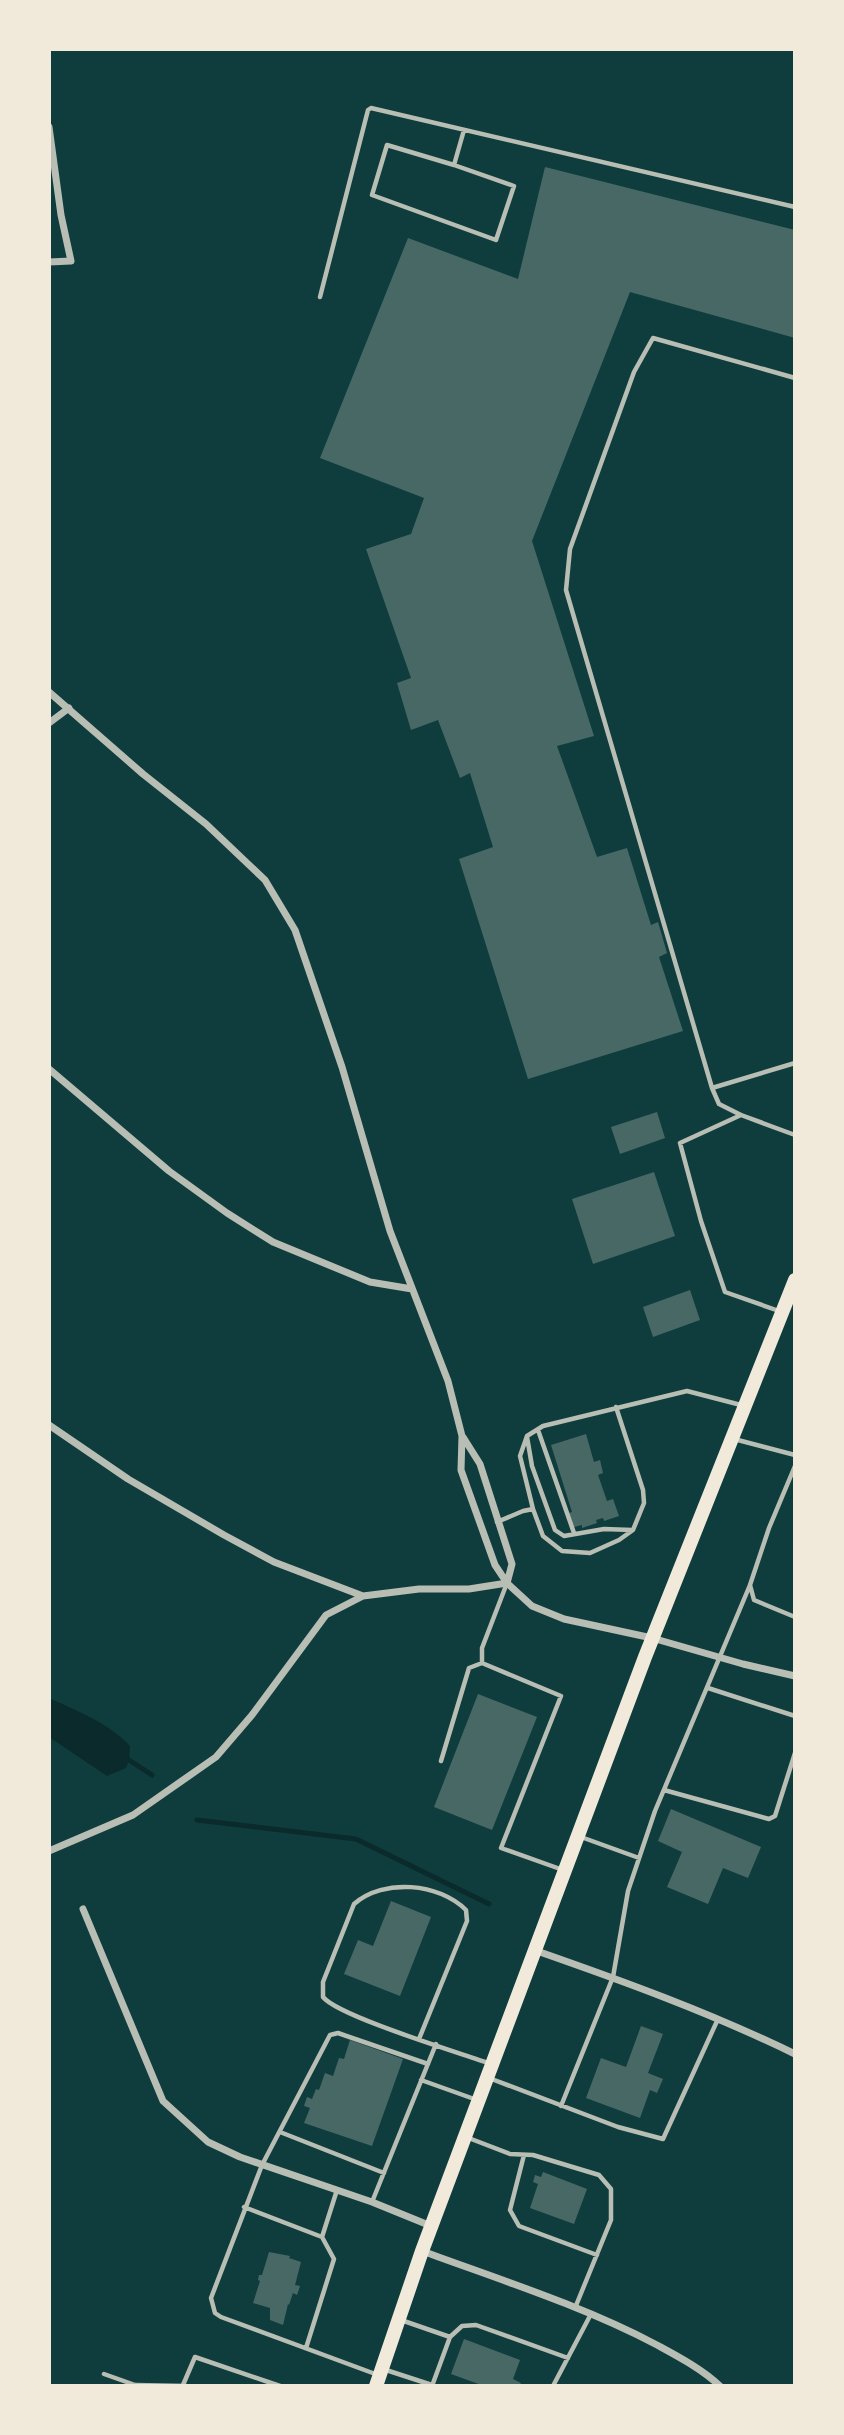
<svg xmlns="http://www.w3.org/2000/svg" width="844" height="2435" font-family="'Public Sans',sans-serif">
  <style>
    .water { fill: #0a2a2b }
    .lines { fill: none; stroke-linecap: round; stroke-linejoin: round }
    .stream { stroke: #0a2a2b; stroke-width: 5 }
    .building { fill: #486865 }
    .service { stroke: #b8beb3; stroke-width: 4.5 }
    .minor { stroke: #b8beb3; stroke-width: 7 }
    .trunk { stroke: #f1e9da; stroke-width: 14 }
  </style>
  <rect width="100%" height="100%" fill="#0f3d3e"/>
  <path class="water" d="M49 1698C77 1711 109 1723 130 1746L129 1760 126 1768 107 1776 49 1737Z"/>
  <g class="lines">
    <path class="stream" d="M129 1760 152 1775
      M197 1820 356 1839 489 1904"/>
  </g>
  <path class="building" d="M545 167 795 230V338L630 292 532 541 594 736 557 746 597 857 627 848 651 925 658 922 667 953 659 957 683 1031 528 1079 459 859 493 847 470 773 460 778 438 720 411 730 397 683 411 678 366 549 411 534 424 498 320 458 408 238 518 279Z
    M657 1112 665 1138 620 1154 611 1127Z
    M654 1172 675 1236 593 1264 572 1199Z
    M690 1290 700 1320 653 1337 643 1307Z
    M586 1434 594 1462 600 1460 603 1473 598 1475 607 1501 613 1499 619 1516 604 1521 603 1518 596 1520 597 1523 582 1528V1525L574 1527 569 1513 572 1512 551 1445Z
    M478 1694 537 1717 492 1830 434 1807Z
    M671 1809 761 1847 748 1878 723 1868 708 1904 667 1887 682 1852 658 1841Z
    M391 1901 431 1917 400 1996 344 1974 358 1940 373 1946Z
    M641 2026 663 2034 648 2073 663 2079 657 2093 650 2090 640 2118 586 2098 601 2058 626 2067Z
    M350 2040 403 2059 372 2146 304 2123 310 2108 304 2106 307 2097 312 2099 316 2089 319 2090 325 2073 333 2076 339 2058 344 2059Z
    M543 2172 587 2189 574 2224 530 2208 538 2184 533 2182 535 2175 541 2177Z
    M269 2252 290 2256 289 2258 301 2262 295 2285 300 2286 297 2295 293 2293 289 2305 288 2304 283 2325 270 2320V2308L253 2303 260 2281 258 2280 259 2275H262Z
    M464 2339 520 2360 513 2379 521 2383 519 2386H484L451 2374Z"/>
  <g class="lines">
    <path class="service" d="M454 165 514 186 496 240 372 195 387 145 454 165 464 130
      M320 297 368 110 371 108 795 207
      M795 1063 712 1088 719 1104 741 1115 795 1135
      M712 1088 566 590 570 549 634 372 653 338 795 378
      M741 1115 680 1143 701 1221 725 1292 779 1311
      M616 1407 643 1490 644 1503 633 1530 619 1540 590 1553 562 1551 543 1536 533 1509 520 1456 527 1436 543 1426 687 1391 741 1405
      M538 1430 574 1533
      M527 1437 532 1466 555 1530 564 1536 604 1529 632 1530
      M734 1439 795 1455
      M795 1466 769 1528 750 1585 754 1600 795 1617
      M497 1522 523 1511 533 1509
      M507 1583 482 1648V1663L561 1696 501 1848 563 1870
      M708 1688 795 1716
      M441 1761 469 1668 482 1663
      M664 1790 769 1819 775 1816 795 1753
      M581 1837 639 1858
      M419 2039 467 1921 466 1910C439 1883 384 1878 354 1904L323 1982V1997C338 2016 457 2052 488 2063
      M489 2078 618 2127 663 2139 718 2019
      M421 2080 477 2100
      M561 2106 613 1977 628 1891 655 1811 750 1585
      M280 2132 384 2173
      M466 2137 510 2154 533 2155 599 2175 611 2189V2220L575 2308
      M524 2155 510 2210 519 2226 597 2255
      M372 2202 436 2044
      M244 2207 322 2237
      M401 2320 450 2337
      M306 2348 334 2259 322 2237 337 2190
      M386 2370 432 2385
      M104 2374 135 2385 186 2386
      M378 2375 221 2317 215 2313 211 2298 262 2165 330 2035 338 2033 428 2064
      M183 2385 195 2357 280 2386
      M432 2386 450 2337 462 2326 476 2325 568 2358
      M553 2386 591 2314"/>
    <path class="minor" d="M49 127 61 215 71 261 49 262
      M49 692 143 774 206 824 265 880 295 930 342 1067 390 1231 448 1381 462 1436 461 1470 495 1565 507 1583 532 1606 564 1619 652 1638 743 1664 795 1676
      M49 723 69 708
      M49 1069 169 1171 227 1213 273 1242 370 1282 412 1289
      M49 1425 128 1479 224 1535 274 1562 363 1596
      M463 1437 480 1464 512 1564 507 1583
      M49 1851 133 1815 216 1757 252 1715 326 1615 363 1596 419 1589H469L507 1583
      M83 1909 163 2101 208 2142 240 2157 372 2202 431 2226
      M534 1950C623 1981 711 2013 795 2054
      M422 2251C501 2280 583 2306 657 2345 679 2357 702 2369 720 2386"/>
    <path class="trunk" d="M376 2386 422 2251 645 1657 795 1280"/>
  </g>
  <rect width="844" height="2435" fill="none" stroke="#f1e9da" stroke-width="102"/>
</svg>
